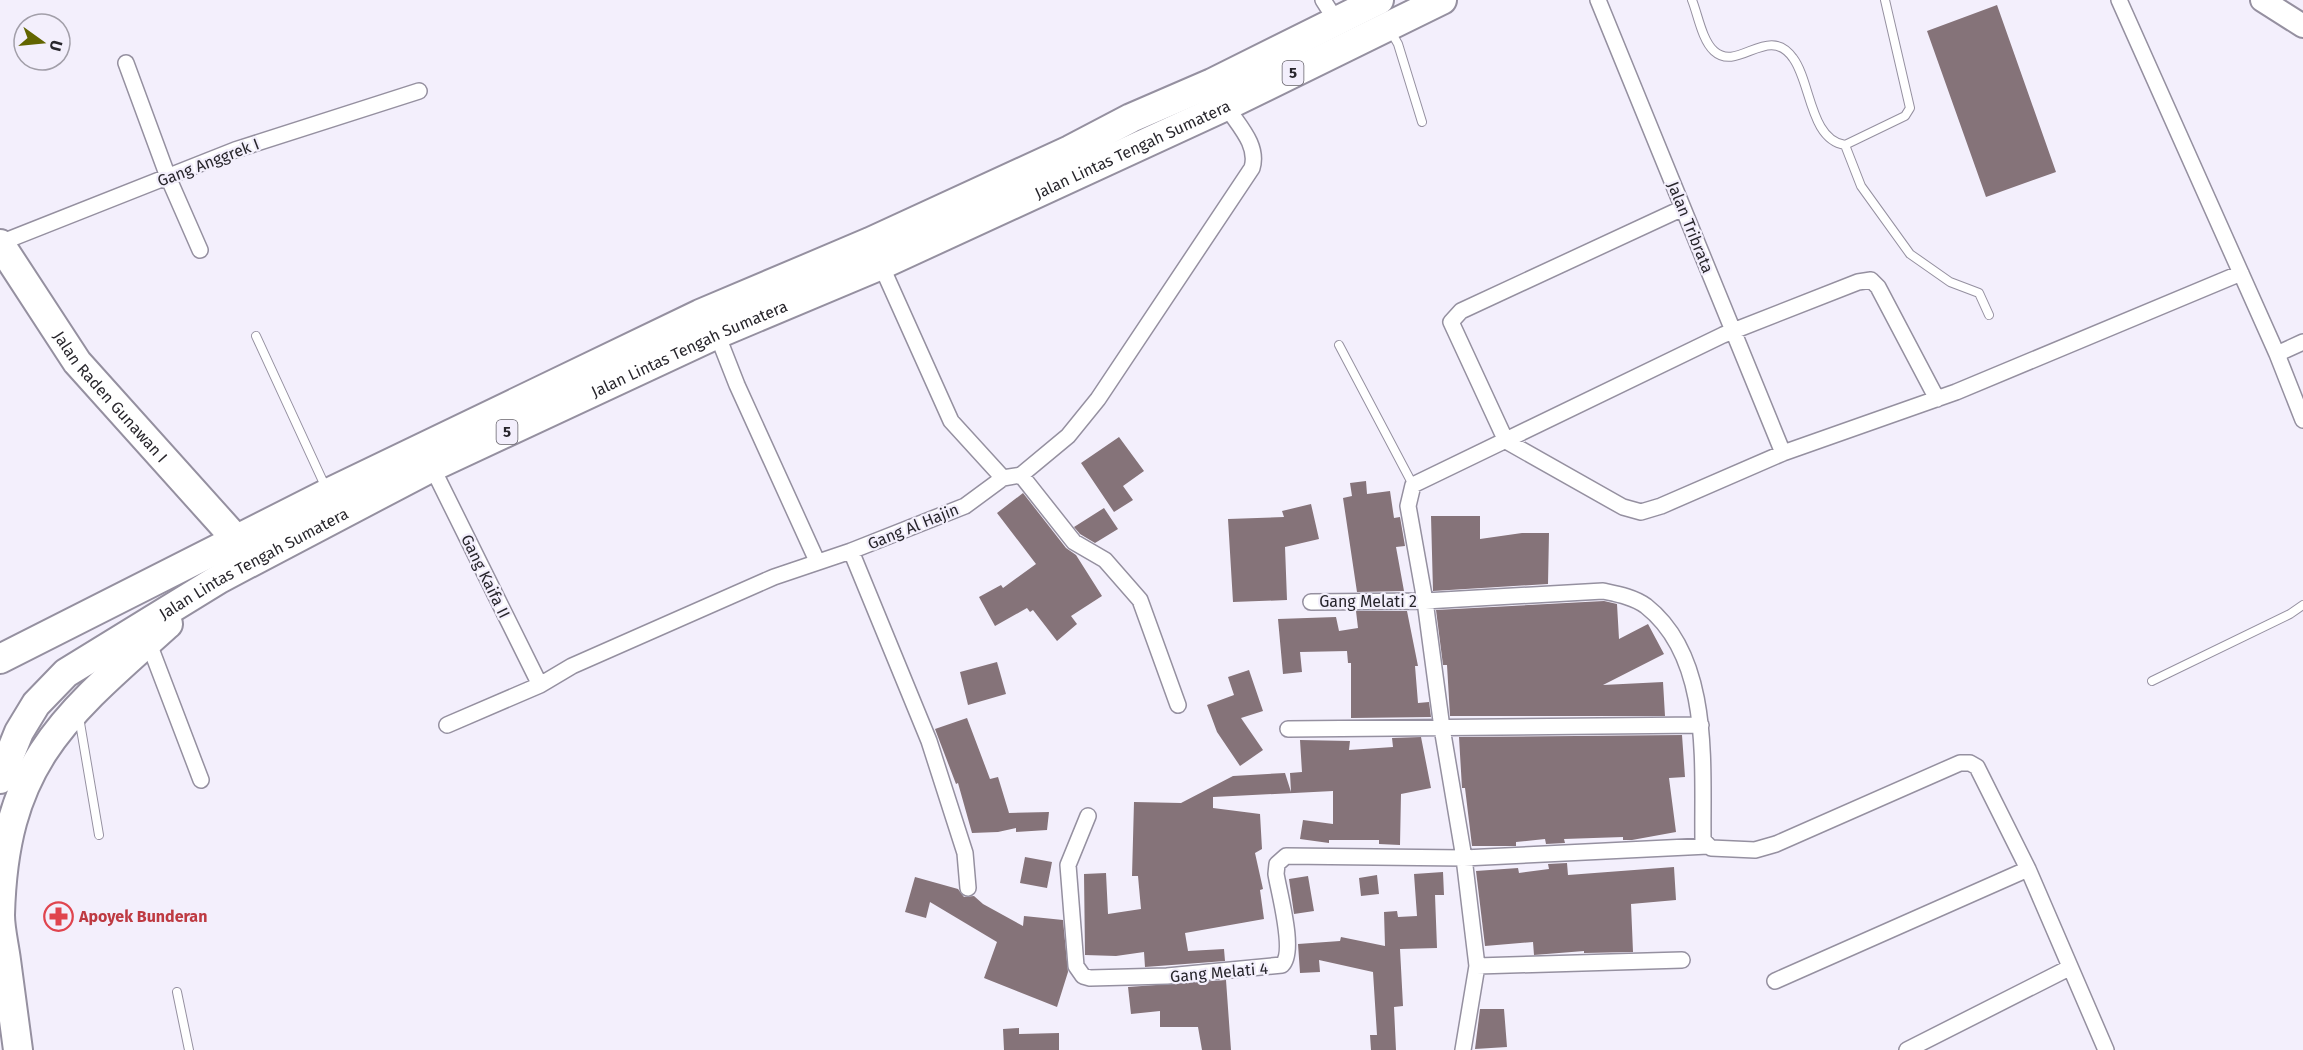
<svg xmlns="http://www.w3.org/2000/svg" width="2303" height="1050" font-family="'Fira Sans',sans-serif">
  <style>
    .building { fill: #857379 }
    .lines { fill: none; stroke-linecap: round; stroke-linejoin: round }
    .lane-casing { stroke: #9590a0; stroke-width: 10 }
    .street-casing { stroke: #9590a0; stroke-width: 18 }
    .secondary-casing { stroke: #9590a0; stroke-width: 26 }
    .highway-casing { stroke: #9590a0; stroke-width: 32 }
    .lane { stroke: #fff; stroke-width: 8 }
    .street { stroke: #fff; stroke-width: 15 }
    .secondary { stroke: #fff; stroke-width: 22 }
    .highway { stroke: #fff; stroke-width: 28 }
    .labels { text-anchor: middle; stroke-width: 4.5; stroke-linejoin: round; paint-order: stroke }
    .shield { fill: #f3effc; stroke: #65626a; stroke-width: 1.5 }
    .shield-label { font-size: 15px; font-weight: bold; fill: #28262c }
    .street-label { font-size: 16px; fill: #28262c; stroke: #f3effc }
    .health-label { font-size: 16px; font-weight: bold; fill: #be3a42; stroke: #f3effc; text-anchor: start }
  </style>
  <rect width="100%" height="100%" fill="#f3effc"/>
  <path class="building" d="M1997 5 2056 172 1986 197 1927 31Z
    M1119 437 1144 471 1123 486 1133 500 1114 512 1081 463Z
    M1366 481 1367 494 1390 491 1394 518 1400 517 1405 546 1396 547 1404 591 1357 592 1343 498 1352 496 1350 483Z
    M1023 493 1066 548 1076 555 1102 596 1071 616 1077 624 1057 641 1033 610 1030 612 1027 608 995 626 979 597 1001 585 1003 588 1036 564 997 513Z
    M1311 504 1319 539 1285 547 1287 600 1233 602 1228 519 1284 517 1282 511Z
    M1104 508 1118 529 1095 543 1080 534 1074 527Z
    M1431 516H1480V539L1522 533H1549L1548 584 1433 591Z
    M1604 601 1617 604 1619 639 1648 624 1664 654 1603 685 1663 682 1665 716H1450L1447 665H1443L1436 610Z
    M1356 611H1407L1418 666H1415L1418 703 1429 702 1431 717 1351 718V663H1348L1347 651 1300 652 1302 672 1283 674 1278 619 1336 617 1339 631 1358 628Z
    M997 662 1006 694 968 705 960 672Z
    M1249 670 1263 711 1241 718 1263 750 1240 766 1217 732 1207 705 1234 695 1228 677Z
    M967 718 990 779 998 777 1009 813 1049 812 1047 830 1016 832V828L998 832 972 833 958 783 956 784 935 729Z
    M1682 735 1685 777 1669 778 1676 832 1632 840H1623V837L1564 839 1565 843 1546 844 1545 839 1516 842V846H1472L1465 788H1462L1459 737Z
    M1421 737 1431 788 1401 794 1400 845 1379 844V840H1329V843L1300 839 1303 820 1333 824V791L1213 797V808L1260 814 1262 849 1255 853 1263 889 1260 890 1264 919 1185 933 1188 951 1224 949 1225 961 1145 967 1144 952 1116 956 1085 955 1084 874 1106 873 1108 914 1141 909 1138 876H1132L1134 802 1181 803 1233 776 1285 773 1291 792 1290 773 1302 772 1300 740 1350 741 1349 750 1393 747 1392 738Z
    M1025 857 1052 862 1047 888 1020 883Z
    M1567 863 1568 875 1674 867 1676 900 1631 904 1633 952 1584 953V951L1534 955 1533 942 1485 946 1476 871 1518 868 1519 873 1549 869 1548 864Z
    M1443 872 1444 895H1435L1437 948 1400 949 1403 1006 1394 1007 1396 1050H1371L1370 1035H1377L1373 972 1319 960 1320 972 1300 973 1298 944 1340 941 1341 937 1385 946 1384 912 1397 911 1398 917 1417 916 1414 874Z
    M1377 875 1379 894 1361 896 1359 878Z
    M1308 876 1314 911 1294 914 1289 879Z
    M915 877 958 889 964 897 974 896 983 904 1023 926 1024 916 1063 920 1068 972 1057 1007 984 978 997 942 930 902 926 918 905 912Z
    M1226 980 1231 1050H1202L1198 1027H1160V1011L1131 1014 1128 987Z
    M1480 1009H1504L1507 1047 1475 1049Z
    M1019 1028V1034L1059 1033V1050H1004L1003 1029Z"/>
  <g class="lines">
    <defs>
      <path id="lane" d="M1692 0C1698 15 1702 40 1714 51 1738 73 1768 23 1793 58 1811 82 1810 140 1845 145L1905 116 1910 108 1885 0
        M1390 30 1398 44 1422 122
        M1845 145 1861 186 1910 254 1950 282 1979 293 1989 315
        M256 336 326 488
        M1339 345 1413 485
        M2152 681 2290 614 2303 605
        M79 717 99 835
        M177 992 189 1050"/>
      <path id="street" d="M1323 0 1337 22
        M1598 0 1783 453
        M2119 0 2277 354 2303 420
        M126 63 168 177 200 250
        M1683 208 1461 311 1451 322 1506 441 1623 507 1641 512 1661 506 1783 453 1956 392 2241 273
        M0 243 235 150 419 91
        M881 265 951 421 1003 478
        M717 334 737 385 817 561
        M2277 354 2303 342
        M432 467 540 685
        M1021 475 1074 542 1105 560 1140 600 1178 705
        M851 551 929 741 965 853 968 888
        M1311 602 1425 601 1603 591C1617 594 1634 597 1646 606 1712 658 1702 765 1703 840L1711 848 1755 850 1776 844 1960 763H1970L1977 767 2028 869 2106 1050
        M148 641 201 780
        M447 725 540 685 572 666 774 577 851 551 965 506 1003 478 1021 475 1068 436 1098 399 1252 168C1259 145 1238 125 1226 106
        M1288 729 1701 725
        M1088 816 1068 865 1076 966 1083 976 1090 978 1167 976 1282 965C1296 952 1279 893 1276 874L1277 864 1286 856 1464 858 1708 846
        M1477 966 1682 960
        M1775 981 2028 869
        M1463 1050 1477 966 1464 858 1442 728 1425 601 1408 506 1413 485 1723 335 1858 282 1871 280 1878 287 1937 399
        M1907 1050 2069 968"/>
      <path id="secondary" d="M2262 0 2303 26"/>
      <g id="highway">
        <path id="s1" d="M0 244 77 362 236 539"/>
        <path d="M0 659 328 493 700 314 870 242 1070 150 1131 118 1212 83 1379 0"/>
        <path id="s2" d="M0 779 19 732 36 704 66 673 219 579 432 467 717 334 881 265 1226 106 1442 0"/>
        <path d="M18 1050C14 1020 10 990 6 960 4 945 0 929 0 915 4 764 62 718 168 624"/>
      </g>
    </defs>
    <use href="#lane" class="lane-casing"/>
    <use href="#street" class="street-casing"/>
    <use href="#secondary" class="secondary-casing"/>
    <use href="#highway" class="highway-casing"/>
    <use href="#lane" class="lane"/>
    <use href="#street" class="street"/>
    <use href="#secondary" class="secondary"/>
    <use href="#highway" class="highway"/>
  </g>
  <defs>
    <symbol id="pharmacy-ring" viewBox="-11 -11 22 22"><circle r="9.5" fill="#f3effc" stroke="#e0444e" stroke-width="1.5"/><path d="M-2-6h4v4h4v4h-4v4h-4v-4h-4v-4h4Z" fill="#e0444e"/></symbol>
  </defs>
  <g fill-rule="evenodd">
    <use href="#pharmacy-ring" x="42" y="900" width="33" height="33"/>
  </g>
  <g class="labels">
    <g class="shield">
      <rect x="1282.5" y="61" width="21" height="24" rx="4.5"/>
      <rect x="496.5" y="420" width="21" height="24" rx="4.5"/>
    </g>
    <g class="shield-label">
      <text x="1293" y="78">5</text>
      <text x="507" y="437">5</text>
    </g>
    <g class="street-label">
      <text dy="6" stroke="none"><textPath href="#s2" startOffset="1316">Jalan Lintas Tengah Sumatera</textPath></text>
      <text transform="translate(208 162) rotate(-21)" y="6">Gang Anggrek I</text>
      <text transform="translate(1691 227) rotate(68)" y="6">Jalan Tribrata</text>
      <text dy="6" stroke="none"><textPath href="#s2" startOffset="830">Jalan Lintas Tengah Sumatera</textPath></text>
      <text dy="6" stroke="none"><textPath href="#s1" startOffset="189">Jalan Raden Gunawan I</textPath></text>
      <text transform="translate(913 526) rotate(-22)" y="6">Gang Al Hajin</text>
      <text dy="6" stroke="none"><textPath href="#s2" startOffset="344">Jalan Lintas Tengah Sumatera</textPath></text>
      <text transform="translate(486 576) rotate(64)" y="6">Gang Kaifa II</text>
      <text x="1368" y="607">Gang Melati 2</text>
      <text transform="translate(1219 972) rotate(-5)" y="6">Gang Melati 4</text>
    </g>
    <g class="health-label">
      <text x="79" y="922">Apoyek Bunderan</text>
    </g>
  </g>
  <g transform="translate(42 42) rotate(105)"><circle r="28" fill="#f3effc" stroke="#a29fa9" stroke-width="1.5"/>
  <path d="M0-4.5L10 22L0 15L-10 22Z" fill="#626500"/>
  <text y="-9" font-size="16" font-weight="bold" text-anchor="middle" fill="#28262c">U</text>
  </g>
</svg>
